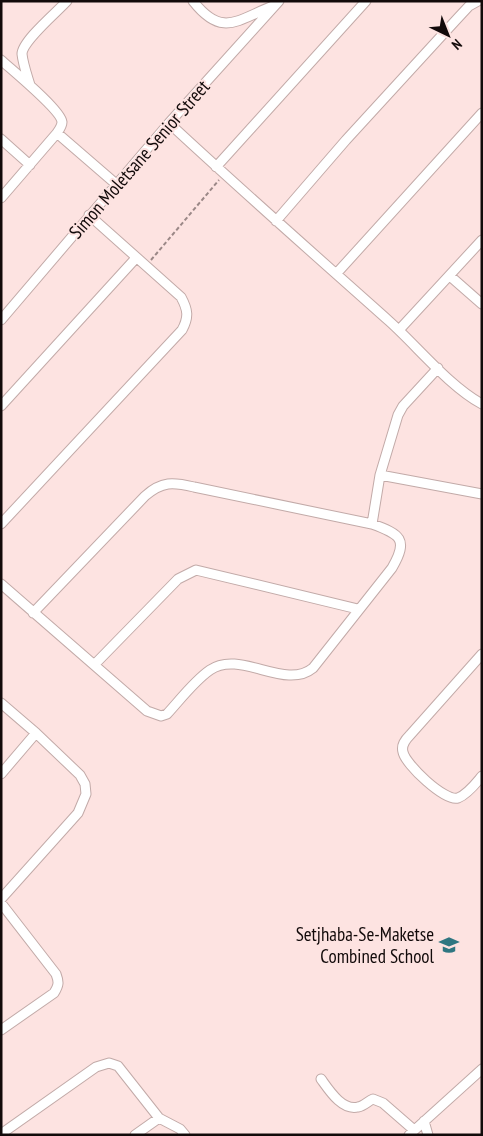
<svg xmlns="http://www.w3.org/2000/svg" width="483" height="1136" font-family="'PT Sans Narrow',sans-serif">
  <style>
    .lines { fill: none; stroke-linecap: round; stroke-linejoin: round }
    .minor-casing { stroke: #c2aaa8; stroke-width: 11 }
    .path { stroke: #9b8887; stroke-width: 2; stroke-dasharray: 4 2.5; stroke-linecap: butt }
    .minor { stroke: #fff; stroke-width: 9 }
    .labels { text-anchor: middle; stroke-width: 4; stroke-linejoin: round; paint-order: stroke }
    .street-label { font-size: 19px; fill: #120a0a; stroke: #fde3e1 }
    .poi-label { font-size: 19px; fill: #120a0a; stroke: #fde3e1; text-anchor: end }
  </style>
  <rect width="100%" height="100%" fill="#fde3e1"/>
  <g class="lines">
    <defs>
      <path id="minor" d="M193 1C222 38 237 20 273 6
        M1 60C12 70 61 110 62 122 62 126 59 130 57 133L1 198
        M30 85C27 75 23 64 22 54 22 41 57 12 67 1
        M169 123C241 190 315 255 389 321 417 346 449 386 482 404
        M57 133 116 184
        M1 139 30 165
        M216 167 366 1
        M276 221 346 140 456 20 469 6 478 1
        M336 274 482 113
        M450 276 482 304
        M1 320 169 123 279 1
        M399 330 482 240
        M1 406 136 258
        M380 475 482 494
        M1 524 182 330C189 317 188 310 181 297L89 215
        M372 524 380 475 398 415 403 406 438 368
        M1 584 147 711 161 716 167 714C180 700 194 681 210 670 240 649 285 691 313 668L392 568C409 539 400 534 372 524L194 487C173 482 162 481 145 496L33 613
        M482 654 410 735C405 740 401 745 403 752 405 764 445 802 458 798 468 794 476 783 482 776
        M94 665 178 579 196 570 358 609
        M1 703 36 733 80 775 85 784 86 794 78 813 1 899
        M1 774 36 733
        M1 903 56 974C59 982 59 985 54 993L1 1030
        M321 1079C329 1090 342 1111 358 1107 364 1106 368 1101 373 1099L383 1103 414 1130
        M159 1118 180 1129 185 1135
        M424 1121 428 1135
        M1 1134 96 1067 109 1063 118 1066 159 1118 135 1135
        M409 1135 482 1069"/>
    </defs>
    <use href="#minor" class="minor-casing"/>
    <path class="path" d="M151 260 219 180"/>
    <use href="#minor" class="minor"/>
  </g>
  <defs>
    <symbol id="school-bare" viewBox="-9 -9 18 18"><path d="M0-5L7-2L0 1L-7-2ZM-4 1L0 2.5L4 1V4Q0 6-4 4Z" fill="#2f7681" stroke="#fde3e1" stroke-width="2.5" paint-order="stroke"/></symbol>
  </defs>
  <g fill-rule="evenodd">
    <use href="#school-bare" x="435" y="931" width="28" height="28"/>
  </g>
  <g class="labels">
    <g class="street-label">
      <text transform="translate(139 159) rotate(-49)" y="7">Simon Moletsane Senior Street</text>
    </g>
    <g class="poi-label">
      <text x="434" y="941">Setjhaba-Se-Maketse<tspan x="434" dy="22">Combined School</tspan></text>
    </g>
  </g>
  <rect width="483" height="1136" fill="none" stroke="#120a0a" stroke-width="5"/>
  <g transform="translate(448 35) rotate(137)" stroke="#fde3e1" stroke-width="4" paint-order="stroke">
  <path d="M0-4L9 19L0 12L-9 19Z" fill="#120a0a"/>
  <text y="-8" font-size="14" font-weight="bold" text-anchor="middle" fill="#120a0a">N</text>
  </g>
</svg>
